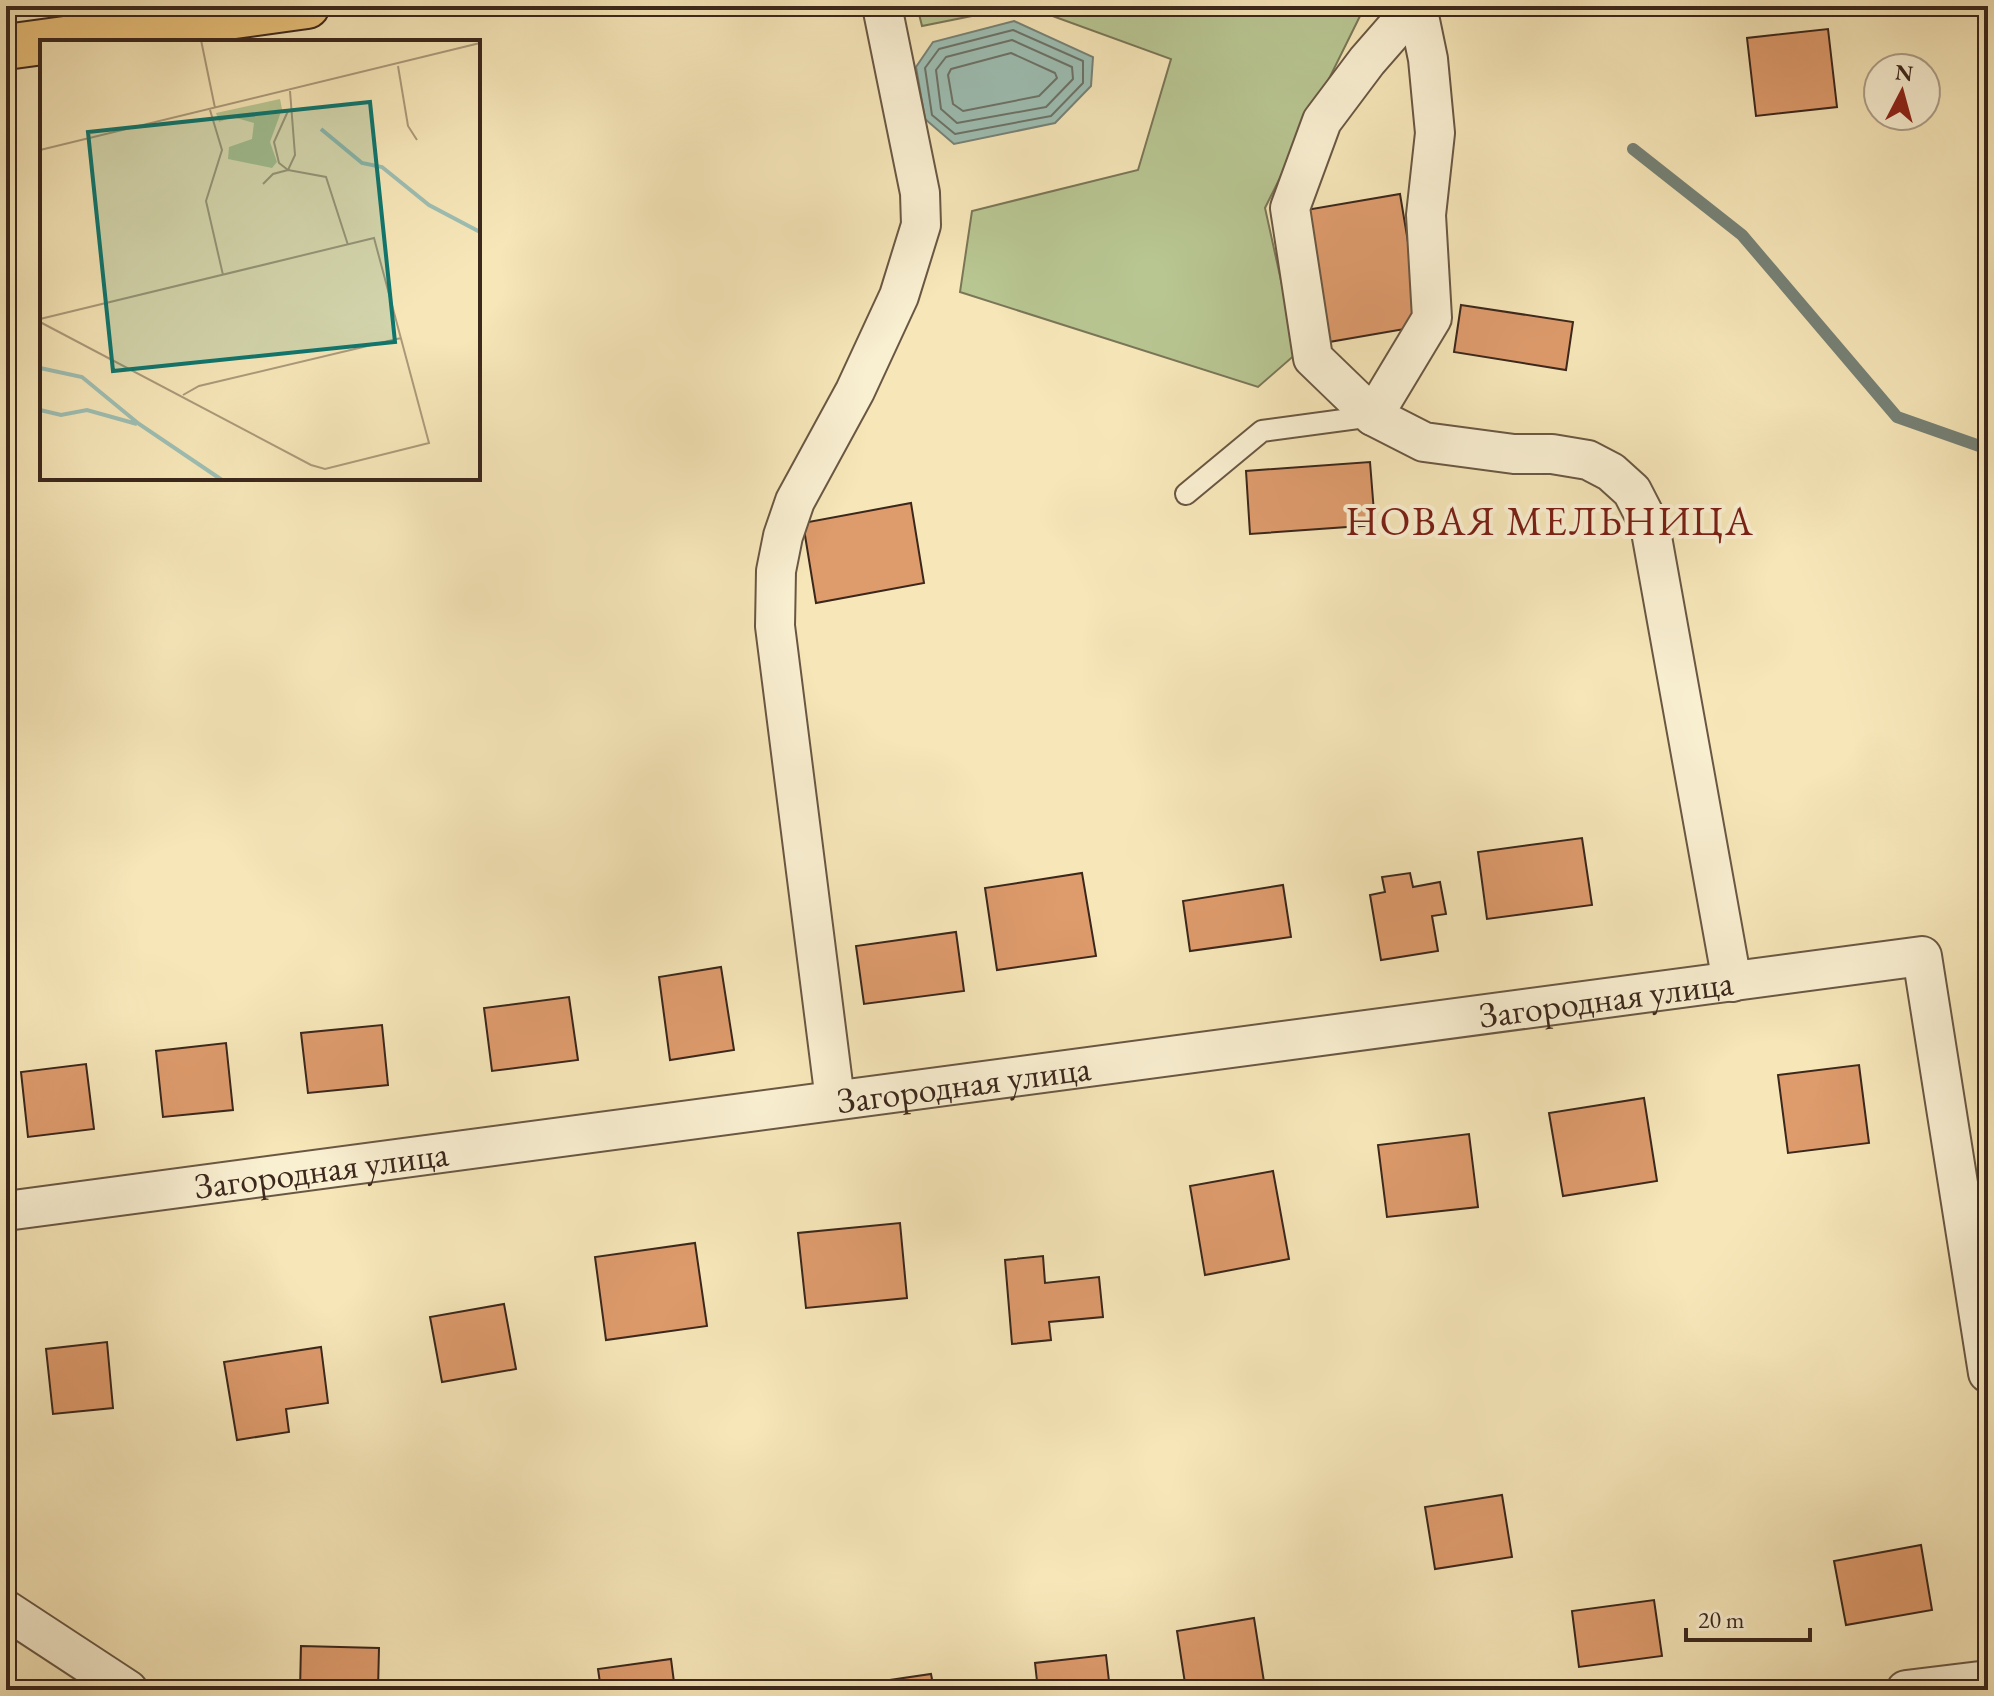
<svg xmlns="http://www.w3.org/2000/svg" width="1994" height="1696" font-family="'EB Garamond',serif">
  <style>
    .green { fill: #b8c692; stroke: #7a7657; stroke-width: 2 }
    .water { fill: #9dbeb3; stroke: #768277; stroke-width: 2 }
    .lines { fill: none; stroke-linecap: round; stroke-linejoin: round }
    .shore { stroke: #6c7268; stroke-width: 2 }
    .stream { stroke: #768277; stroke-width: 12 }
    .building { fill: #de9b6c; stroke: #3b271c; stroke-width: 2 }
    .lane-casing { stroke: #6a5743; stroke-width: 24 }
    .street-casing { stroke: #6a5743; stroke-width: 42 }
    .primary-casing { stroke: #3b271c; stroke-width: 48 }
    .lane { stroke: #f9efd1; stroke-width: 20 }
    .street { stroke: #f9efd1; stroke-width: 38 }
    .primary { stroke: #ebc37c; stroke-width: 44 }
    .labels { text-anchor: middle; stroke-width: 8; stroke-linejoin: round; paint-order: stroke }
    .street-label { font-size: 36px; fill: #3b271c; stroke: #f9efd1 }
    .quarter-label { font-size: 40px; letter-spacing: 2px; fill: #7a1f14; stroke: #f9efd1 }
    .inset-river { fill: none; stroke: #9dbeb3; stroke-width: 4 }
    .inset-road { fill: none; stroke: #ab9a7a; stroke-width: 2 }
    .view { fill: #0f766e; fill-opacity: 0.15; stroke: #0f766e; stroke-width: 4 }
    .inset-edge { fill: none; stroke: #3b271c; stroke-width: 4 }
  </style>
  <rect width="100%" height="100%" fill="#f6e6b8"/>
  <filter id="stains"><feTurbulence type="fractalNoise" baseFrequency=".0025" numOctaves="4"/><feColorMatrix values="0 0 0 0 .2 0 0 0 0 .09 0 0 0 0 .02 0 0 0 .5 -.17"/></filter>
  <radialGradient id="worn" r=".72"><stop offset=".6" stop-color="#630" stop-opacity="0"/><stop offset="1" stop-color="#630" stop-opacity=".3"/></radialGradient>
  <path class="green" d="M917 6H1022L922 26Z
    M1025 6H1365L1265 208 1297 353 1258 387 960 292 972 211 1138 170 1171 59Z"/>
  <path class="water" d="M1014 21 1093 57 1091 86 1055 123 954 144 925 119 916 67 933 42Z"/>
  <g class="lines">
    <path class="shore" d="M1013 30 1083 61V83L1051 116 955 134 932 115 925 68 939 49Z
      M1012 40 1072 67 1073 79 1046 107 957 123 941 109 936 70 946 57Z
      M1011 53 1055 73 1057 78 1039 96 963 111 953 104 948 75 951 69Z"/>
    <path class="stream" d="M1633 149 1742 235 1897 417 1988 449"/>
  </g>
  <path class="building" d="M1828 29 1837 107 1756 116 1747 38Z
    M1400 194 1422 326 1329 342 1306 210Z
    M1461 305 1573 322 1566 370 1454 352Z
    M1370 462 1375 525 1250 534 1246 471Z
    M911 503 924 583 816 603 803 523Z
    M1582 838 1592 905 1487 919 1478 852Z
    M1082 873 1096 956 997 970 985 888Z
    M1410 873 1413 887 1440 882 1446 914 1432 916 1438 951 1381 960 1370 895 1385 892 1382 877Z
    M1283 885 1291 937 1190 951 1183 901Z
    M956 932 964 991 864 1004 856 946Z
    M721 967 734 1050 670 1060 659 977Z
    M569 997 578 1060 492 1071 484 1008Z
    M382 1025 388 1085 308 1093 301 1033Z
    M226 1043 233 1110 163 1117 156 1051Z
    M86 1064 94 1129 28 1137 21 1072Z
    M1859 1065 1869 1143 1788 1153 1778 1075Z
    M1644 1098 1657 1181 1563 1196 1549 1113Z
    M1469 1134 1478 1207 1387 1217 1378 1145Z
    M1273 1171 1289 1259 1205 1275 1190 1186Z
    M900 1223 907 1298 806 1308 798 1233Z
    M695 1243 707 1326 606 1340 595 1257Z
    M1043 1256 1045 1283 1099 1277 1103 1317 1049 1322 1051 1340 1012 1344 1005 1260Z
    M504 1304 516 1369 442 1382 430 1317Z
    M107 1342 113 1408 53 1414 46 1349Z
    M321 1347 328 1403 286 1409 289 1432 237 1440 224 1362Z
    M1502 1495 1512 1557 1435 1569 1425 1507Z
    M1921 1545 1932 1610 1846 1625 1834 1561Z
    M1654 1600 1662 1656 1579 1667 1572 1611Z
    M1254 1618 1264 1682 1211 1690H1186L1177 1631Z
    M301 1646 379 1648 378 1690H300Z
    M1106 1655 1110 1690H1038L1035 1663Z
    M671 1659 675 1690H601L598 1669Z
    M931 1674 934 1690H856L855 1685Z"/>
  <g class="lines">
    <defs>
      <path id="lane" d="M1186 494 1262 431 1373 416"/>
      <g id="street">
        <path d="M1417 6 1428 59 1435 133 1426 215 1432 318 1373 416 1424 442 1514 454H1552L1588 460 1611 472 1632 491 1650 526 1732 982"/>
        <path d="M1373 416 1313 358 1290 208 1322 121 1367 61 1415 6"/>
        <path d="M835 1100 775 626 776 571 783 536 795 501 855 391 899 296 921 225 920 193 882 6"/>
        <path id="s1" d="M6 1211 1922 956 1988 1373"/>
        <path d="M6 1610 128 1690"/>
        <path d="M1906 1690 1988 1680"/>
      </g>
      <path id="primary" d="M6 47 307 6"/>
    </defs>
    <use href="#lane" class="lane-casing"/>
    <use href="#street" class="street-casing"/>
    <use href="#primary" class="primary-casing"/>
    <use href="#lane" class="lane"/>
    <use href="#street" class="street"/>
    <use href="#primary" class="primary"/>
  </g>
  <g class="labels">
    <g class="street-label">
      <text dy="13" stroke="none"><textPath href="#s1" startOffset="1614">Загородная улица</textPath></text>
      <text dy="13" stroke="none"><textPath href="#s1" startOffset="966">Загородная улица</textPath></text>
      <text dy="13" stroke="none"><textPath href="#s1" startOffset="318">Загородная улица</textPath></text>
    </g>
    <g class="quarter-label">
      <text x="1550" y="535">НОВАЯ МЕЛЬНИЦА</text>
    </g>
  </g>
  <g transform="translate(40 40)">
    <rect width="440" height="440" fill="#f6e6b8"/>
    <path d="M240 59 242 69 230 102 237 122 232 128 188 119 189 107 212 99 214 83 193 77 179 82 176 73Z" fill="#b8c692"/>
    <path class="inset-river" d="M281 89 322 123 342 127 389 165 440 192M0 328 42 337 99 384 182 440M0 370 21 375 47 370 97 384"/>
    <path class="inset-road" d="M161 0 175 68M358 26 368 86 377 100M250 51 255 115 248 130 286 137 308 205M170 70 182 110 166 161 183 235M0 110 440 3M248 130 239 123 234 102 248 71M223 144 233 134 248 130M0 279 334 198 389 403 285 429 271 425 0 282M143 355 159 346 361 298"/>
    <path class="view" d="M330 62 355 302 73 331 48 92Z"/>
    <rect width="440" height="440" class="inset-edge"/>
  </g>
  <rect width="1994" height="1696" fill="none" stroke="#f6e6b8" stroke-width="32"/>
  <rect x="8" y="8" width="1978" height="1680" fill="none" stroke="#3b271c" stroke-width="4"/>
  <rect x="16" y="16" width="1962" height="1664" fill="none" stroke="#3b271c" stroke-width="2"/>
  <g transform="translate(1902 92) rotate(6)"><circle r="38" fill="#f9efd1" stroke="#ad9f89" stroke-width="2"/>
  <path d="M0-6L14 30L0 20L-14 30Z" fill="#8f2418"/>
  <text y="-12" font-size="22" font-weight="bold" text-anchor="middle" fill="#3b271c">N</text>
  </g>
  <path d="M1686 1628v12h124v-12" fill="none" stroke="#3b271c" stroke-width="4"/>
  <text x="1698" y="1628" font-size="24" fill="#3b271c" stroke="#f9efd1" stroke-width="6" paint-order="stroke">20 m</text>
  <rect width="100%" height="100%" filter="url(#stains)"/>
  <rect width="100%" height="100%" fill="url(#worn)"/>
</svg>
